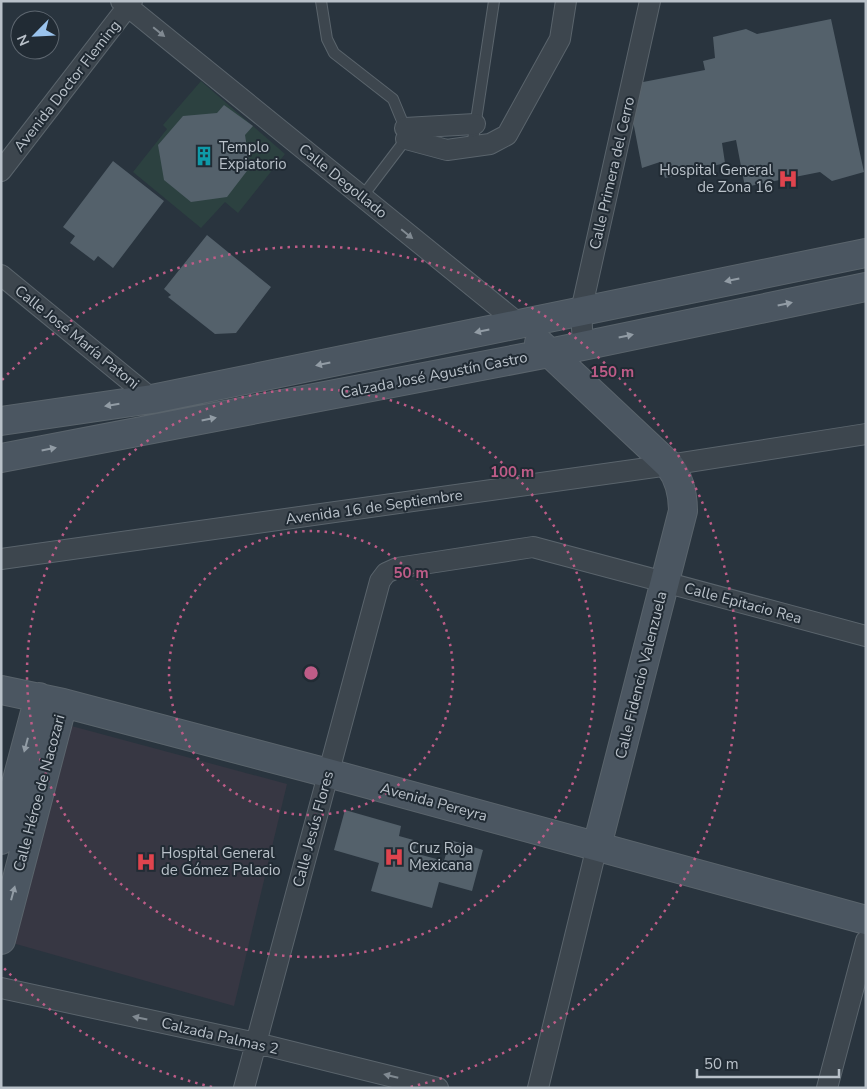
<svg xmlns="http://www.w3.org/2000/svg" width="867" height="1089" font-family="'Nunito Sans',sans-serif">
  <style>
    .medical { fill: #373743 }
    .green { fill: #2c4140 }
    .building { fill: #54616b }
    .lines { fill: none; stroke-linecap: round; stroke-linejoin: round }
    .service-casing { stroke: #5a646c; stroke-width: 12 }
    .minor-casing { stroke: #5a646c; stroke-width: 22 }
    .secondary-casing { stroke: #5a646c; stroke-width: 30 }
    .service { stroke: #3d464e; stroke-width: 10 }
    .minor { stroke: #3d464e; stroke-width: 20 }
    .secondary { stroke: #4b5661; stroke-width: 28 }
    .oneway { fill: #818a92 }
    .oneway2 { fill: #929ca5 }
    .ring { fill: none; stroke: #be5c87; stroke-width: 2.5; stroke-dasharray: 2.5 5 }
    .labels { text-anchor: middle; stroke-width: 4; stroke-linejoin: round; paint-order: stroke }
    .street-label { font-size: 15px; fill: #b9c1c9; stroke: #212b34 }
    .poi-label { font-size: 15px; fill: #b9c1c9; stroke: #212b34; text-anchor: start }
    .centre { fill: #be5c87; stroke: #212b34; stroke-width: 2.5 }
    .ring-label { font-size: 15px; text-anchor: middle; font-weight: bold; fill: #be5c87; stroke: #212b34; stroke-width: 4; stroke-linejoin: round; paint-order: stroke }
  </style>
  <rect width="100%" height="100%" fill="#29343e"/>
  <path class="medical" d="M64 724 287 784 234 1006 2 940Z"/>
  <path class="green" d="M201 81 285 154 238 213 225 202 201 228 133 172 167 129 163 125Z"/>
  <path class="building" d="M831 19 864 172 832 181 820 172 745 187 736 140 722 143 725 163 665 178 660 162 642 168 632 116 638 83 705 70 703 61 715 58 713 37 746 29 757 34Z
    M224 105 253 126 245 135 250 167 227 197 191 202 164 180 158 145 183 116 217 113Z
    M113 161 164 201 113 268 98 256 94 261 70 243 75 236 63 227Z
    M207 235 271 287 236 333 215 334 168 297 171 295 164 289Z
    M345 810 401 826 399 836 417 841 414 853 444 861 450 840 483 850 472 891 439 882 432 908 371 891 379 863 334 850Z"/>
  <g class="lines">
    <defs>
      <path id="service" d="M321 1 327 39 334 53 393 99 405 128 406 139 362 197
        M472 147 494 1"/>
      <path id="minor" d="M121 1 518 323
        M405 128 475 124
        M406 139 447 150 490 144 507 135 560 39 566 1
        M1 171 132 1
        M1 275 152 399
        M583 345 581 311 650 1
        M1 559 669 465 866 434
        M1 988 256 1043 438 1088
        M244 1088 380 581 386 573 397 568 533 547 866 636
        M538 1088 597 846
        M827 1088 866 941"/>
      <path id="secondary" d="M539 343 669 465C680 479 683 494 683 511L597 846
        M1 421 152 399 866 253
        M1 458 549 353 866 287
        M1 690 63 703 328 773 866 920
        M1 840 39 697
        M1 940 63 703"/>
    </defs>
    <use href="#service" class="service-casing"/>
    <use href="#minor" class="minor-casing"/>
    <use href="#secondary" class="secondary-casing"/>
    <use href="#service" class="service"/>
    <use href="#minor" class="minor"/>
    <use href="#secondary" class="secondary"/>
  </g>
  <defs><path id="oneway-solid" d="M-6-.8H1V-3.2L6.5 0L1 3.2V.8H-6Z" transform="scale(1.25)"/></defs>
  <g class="oneway">
    <use href="#oneway-solid" transform="translate(159 32) rotate(39)"/>
    <use href="#oneway-solid" transform="translate(407 234) rotate(39)"/>
    <use href="#oneway-solid" transform="translate(140 1018) rotate(-168)"/>
    <use href="#oneway-solid" transform="translate(391 1076) rotate(-166)"/>
  </g>
  <g class="oneway2">
    <use href="#oneway-solid" transform="translate(732 280) rotate(168)"/>
    <use href="#oneway-solid" transform="translate(785 304) rotate(-12)"/>
    <use href="#oneway-solid" transform="translate(482 331) rotate(168)"/>
    <use href="#oneway-solid" transform="translate(626 336) rotate(-12)"/>
    <use href="#oneway-solid" transform="translate(323 364) rotate(168)"/>
    <use href="#oneway-solid" transform="translate(112 405) rotate(171)"/>
    <use href="#oneway-solid" transform="translate(209 419) rotate(-11)"/>
    <use href="#oneway-solid" transform="translate(49 449) rotate(-11)"/>
    <use href="#oneway-solid" transform="translate(26 745) rotate(105)"/>
    <use href="#oneway-solid" transform="translate(13 893) rotate(-75)"/>
  </g>
  <g class="ring">
    <circle cx="311" cy="673" r="142"/>
    <circle cx="311" cy="673" r="284"/>
    <path d="M212 1087A426 426 0 0 1 2 966M2 380A426 426 0 1 1 410 1087"/>
  </g>
  <defs>
    <symbol id="building-bare" viewBox="-9 -9 18 18"><path d="M-4-6H4V6H1V3H-1V6H-4ZM-2.5-4.3h1.7v1.8h-1.7ZM.8-4.3h1.7v1.8H.8ZM-2.5-1h1.7V.8h-1.7ZM.8-1h1.7V.8H.8Z" fill="#0f9aa8" stroke="#212b34" stroke-width="2.5" paint-order="stroke"/></symbol>
    <symbol id="hospital-bare" viewBox="-9 -9 18 18"><path d="M-5-5h3v3.5h4V-5h3V5h-3V1.5h-4V5h-3Z" fill="#e0444e" stroke="#212b34" stroke-width="2.5" paint-order="stroke"/></symbol>
  </defs>
  <g fill-rule="evenodd">
    <use href="#building-bare" x="190" y="142" width="28" height="28"/>
    <use href="#hospital-bare" x="774" y="165" width="28" height="28"/>
    <use href="#hospital-bare" x="380" y="843" width="28" height="28"/>
    <use href="#hospital-bare" x="132" y="848" width="28" height="28"/>
  </g>
  <g class="labels">
    <g class="street-label">
      <text transform="translate(67 86) rotate(-52)" y="5">Avenida Doctor Fleming</text>
      <text transform="translate(612 173) rotate(-77)" y="5">Calle Primera del Cerro</text>
      <text transform="translate(343 181) rotate(39)" y="5">Calle Degollado</text>
      <text transform="translate(77 337) rotate(39)" y="5">Calle José María Patoni</text>
      <text transform="translate(434 375) rotate(-11)" y="5">Calzada José Agustín Castro</text>
      <text transform="translate(374 507) rotate(-8)" y="5">Avenida 16 de Septiembre</text>
      <text transform="translate(743 603) rotate(15)" y="5">Calle Epitacio Rea</text>
      <text transform="translate(641 675) rotate(-76)" y="5">Calle Fidencio Valenzuela</text>
      <text transform="translate(39 793) rotate(-75)" y="5">Calle Héroe de Nacozari</text>
      <text transform="translate(434 802) rotate(15)" y="5">Avenida Pereyra</text>
      <text transform="translate(313 829) rotate(-75)" y="5">Calle Jesús Flores</text>
      <text transform="translate(220 1036) rotate(13)" y="5">Calzada Palmas 2</text>
    </g>
    <g class="poi-label">
      <text x="219" y="152">Templo<tspan x="219" dy="17">Expiatorio</tspan></text>
      <text x="773" y="175" text-anchor="end">Hospital General<tspan x="773" dy="17">de Zona 16</tspan></text>
      <text x="409" y="853">Cruz Roja<tspan x="409" dy="17">Mexicana</tspan></text>
      <text x="161" y="858">Hospital General<tspan x="161" dy="17">de Gómez Palacio</tspan></text>
    </g>
  </g>
  <circle cx="311" cy="673" r="8" class="centre"/>
  <g class="ring-label">
    <text x="612" y="377">150 m</text>
    <text x="512" y="477">100 m</text>
    <text x="411" y="578">50 m</text>
  </g>
  <rect width="867" height="1089" fill="none" stroke="#b9c1c9" stroke-width="5"/>
  <g transform="translate(35 35) rotate(246)"><circle r="24" fill="#212b34" stroke="#5e6770"/>
  <path d="M0-4L9 19L0 12L-9 19Z" fill="#9ac3ed"/>
  <text y="-8" font-size="14" font-weight="bold" text-anchor="middle" fill="#b9c1c9">N</text>
  </g>
  <path d="M697 1069v8h142v-8" fill="none" stroke="#b9c1c9" stroke-width="2.5"/>
  <text x="704" y="1069" font-size="15" fill="#b9c1c9" stroke="#212b34" stroke-width="4" paint-order="stroke">50 m</text>
</svg>
